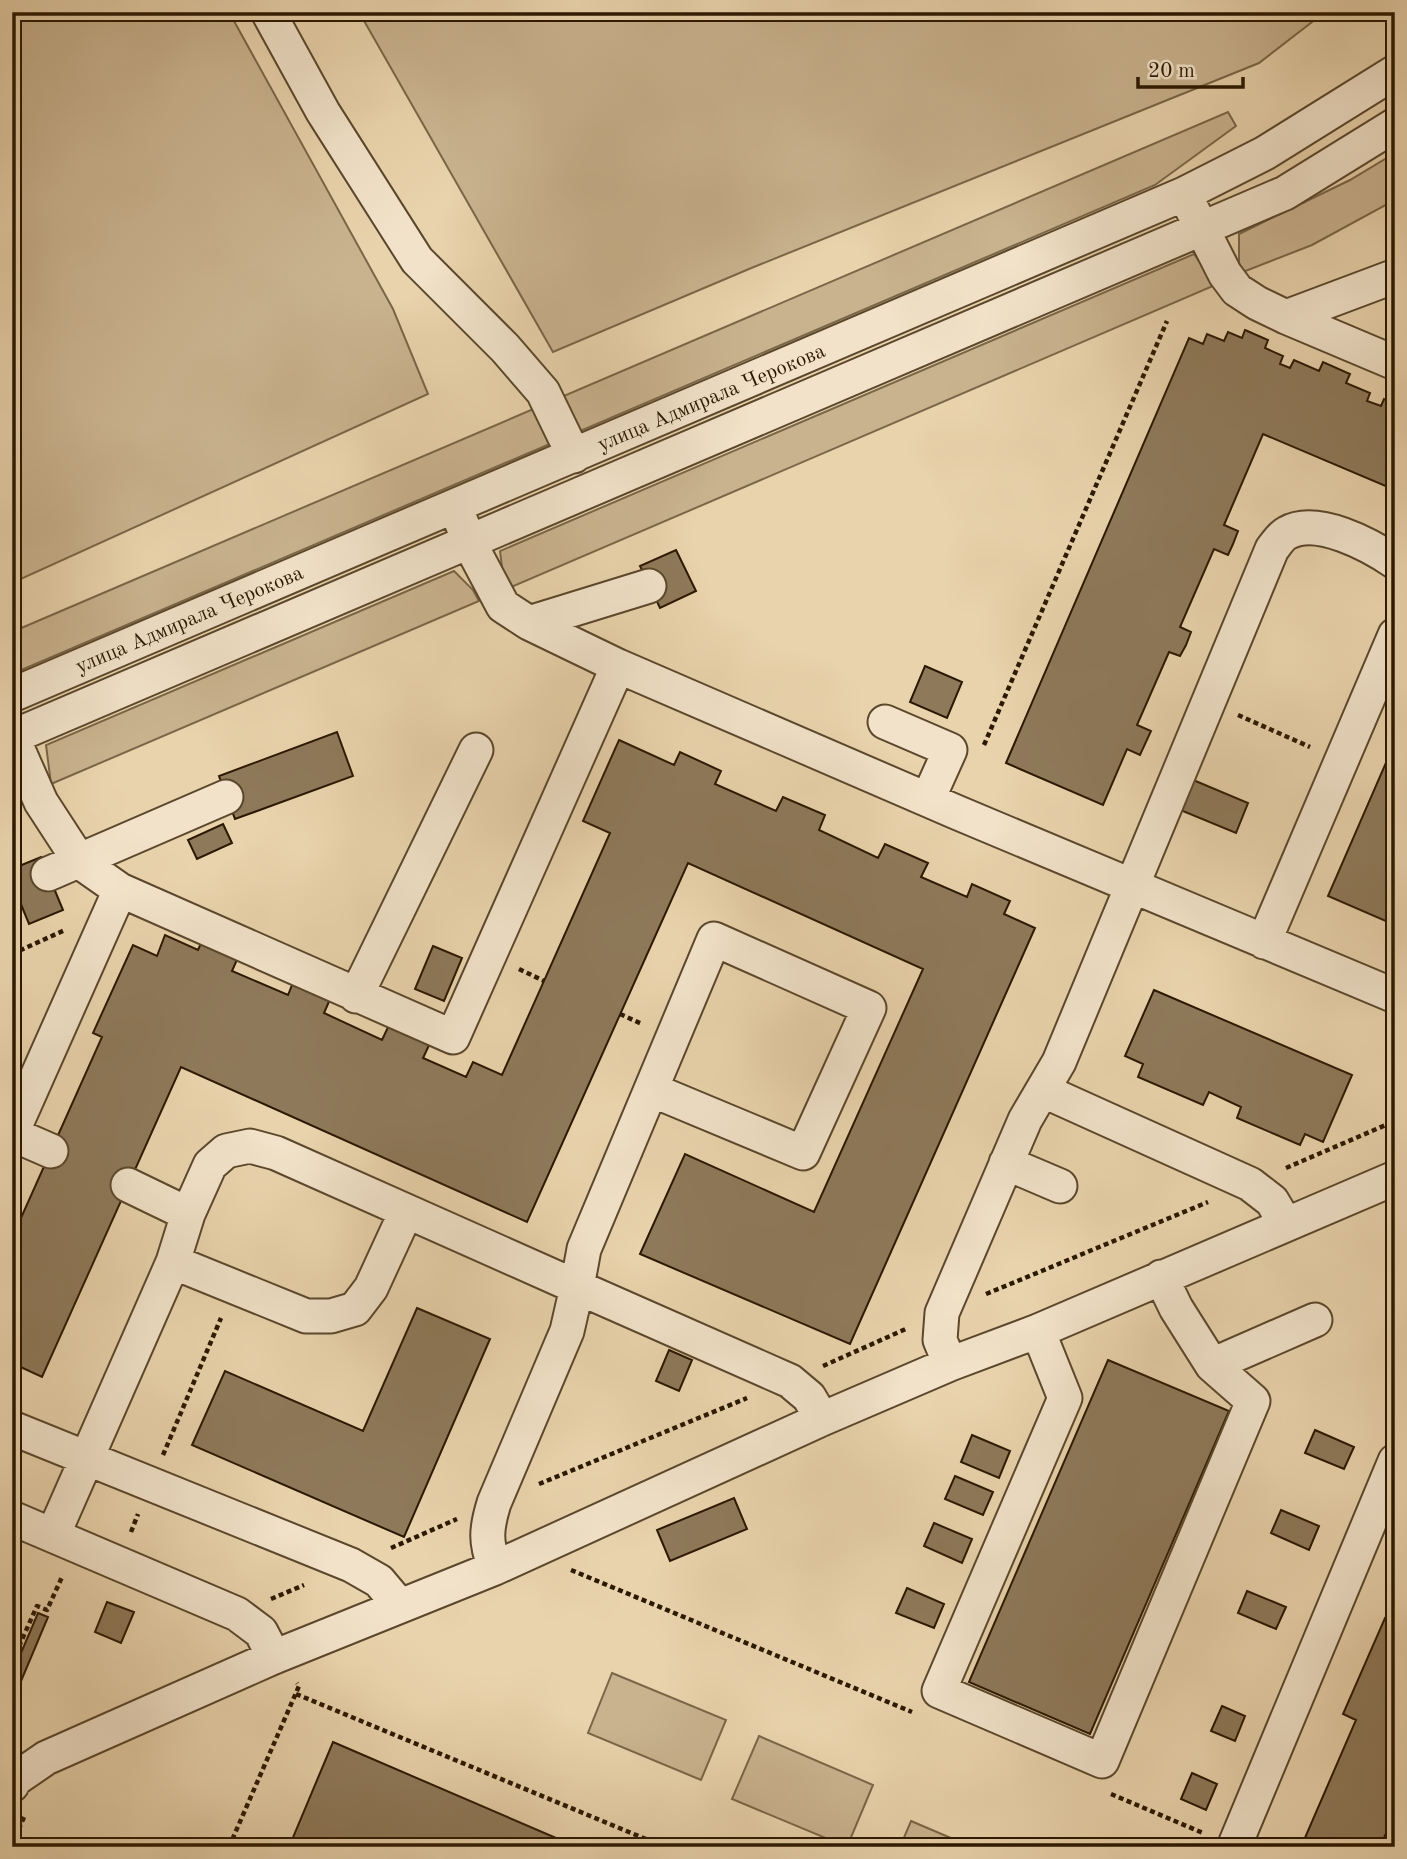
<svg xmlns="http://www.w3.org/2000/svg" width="1407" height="1859" font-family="'Old Standard TT',serif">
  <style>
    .green { fill: #c9b38f; stroke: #7a6648; stroke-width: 2 }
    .building { fill: #8e795a; stroke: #2b1801; stroke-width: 2 }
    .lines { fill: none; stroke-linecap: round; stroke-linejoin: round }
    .minor-casing { stroke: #5a472c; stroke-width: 37 }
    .path { stroke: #2b1801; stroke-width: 4.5; stroke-dasharray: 5 3.5; stroke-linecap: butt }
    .minor { stroke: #f1e2c9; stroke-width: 33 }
    .labels { text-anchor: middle; stroke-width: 5; stroke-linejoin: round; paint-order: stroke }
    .street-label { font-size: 21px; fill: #2b1801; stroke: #f1e2c9 }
  </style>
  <rect width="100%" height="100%" fill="#e9d3ac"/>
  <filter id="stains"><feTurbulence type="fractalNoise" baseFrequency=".00286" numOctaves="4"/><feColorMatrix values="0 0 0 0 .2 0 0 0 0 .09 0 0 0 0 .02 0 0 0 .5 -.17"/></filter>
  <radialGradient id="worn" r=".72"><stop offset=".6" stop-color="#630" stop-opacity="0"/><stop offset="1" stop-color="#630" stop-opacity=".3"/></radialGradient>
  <path class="green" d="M12 12H229L393 309 428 394 12 583Z
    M359 12H1325L1259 63 749 269 553 352Z
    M1228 112 1236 126 1155 185 12 674V632Z
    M1395 153V200L1312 245 1243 272 1239 263V234L1350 180Z
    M1194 254 1208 274 1213 286 509 588 503 575 500 551Z
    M454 571 473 590 479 601 51 784 46 745Z
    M612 1673 726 1720 701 1780 588 1733Z
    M759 1736 873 1785 847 1847 732 1799Z
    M911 1821 972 1847H900Z"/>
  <path class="building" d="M1245 330 1268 340 1265 348 1283 356 1280 364 1290 368 1294 360 1319 371 1323 362 1350 374 1346 383 1370 393 1367 401 1381 406 1384 399 1395 404V490L1263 434 1224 525 1238 531 1233 544 1228 555 1214 549 1180 627 1191 632 1186 645 1180 656 1169 652 1137 725 1151 731 1140 755 1127 749 1103 805 1006 763 1189 338 1203 344 1207 334 1224 341 1228 332 1242 338Z
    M676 550 696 591 660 608 640 566Z
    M925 666 962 682 947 718 910 702Z
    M337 732 353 776 235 819 219 776Z
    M619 740 674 765 680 752 721 771 715 784 776 811 783 797 825 815 819 830 878 858 885 844 928 863 921 877 967 897 972 884 1010 901 1004 914 1035 928 850 1344 640 1254 685 1154 814 1212 923 969 688 863 527 1222 181 1067 42 1377 12 1363V1238L102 1037 93 1033 133 945 157 956 165 935 198 950 203 939 239 955 232 971 288 995 294 980 331 997 324 1013 382 1040 390 1023 431 1041 423 1058 466 1077 473 1062 502 1075 610 833 583 821Z
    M1395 742V925L1328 896Z
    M1186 777 1248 803 1236 833 1173 807Z
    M223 824 232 843 197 859 188 840Z
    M41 857 63 910 29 924 20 902 12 906V869Z
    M433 946 462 958 444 1001 415 989Z
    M1154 990 1352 1075 1323 1142 1305 1134 1300 1145 1237 1118 1241 1107 1209 1092 1203 1105 1138 1077 1143 1064 1125 1056Z
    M417 1308 490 1339 404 1537 192 1445 225 1371 363 1431Z
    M669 1350 692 1360 679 1391 656 1381Z
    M1108 1360 1229 1411 1090 1734 969 1682Z
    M1315 1430 1354 1447 1344 1469 1305 1453Z
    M972 1435 1010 1451 999 1478 961 1462Z
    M955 1476 993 1492 983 1515 945 1499Z
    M734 1498 747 1529 670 1561 657 1530Z
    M1281 1510 1319 1526 1309 1550 1271 1533Z
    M934 1523 972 1539 962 1563 924 1546Z
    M907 1588 944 1604 934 1628 896 1613Z
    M1247 1591 1286 1607 1276 1629 1238 1613Z
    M107 1602 134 1612 121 1643 95 1632Z
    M38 1613 48 1617 19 1686 12 1683V1674Z
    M1385 1618 1395 1622V1813L1380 1847H1301L1356 1720 1343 1714Z
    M1222 1706 1245 1716 1235 1741 1211 1731Z
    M333 1742 577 1847H289Z
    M1192 1773 1217 1784 1206 1810 1181 1799Z"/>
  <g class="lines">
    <defs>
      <path id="minor" d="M268 12 323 112 417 260 505 348 543 392 574 456
        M1192 209 1225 274 1237 290 1257 303 1286 317 1395 363
        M1286 317 1390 278
        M461 521 469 542 503 606 529 623 618 666 956 812 1395 996
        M529 623 649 586
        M12 695 1184 194 1265 153 1395 72
        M885 722 950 750 928 799
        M12 736 41 802 80 862 120 890 453 1037 618 666
        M12 737 1285 193 1395 125
        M48 874 226 797
        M1264 942 1395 635
        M356 996 476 750
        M652 1090 803 1153 869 1008 714 939 584 1249 577 1287 790 1381 809 1397 822 1419
        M1044 1091 1250 1184 1272 1201 1285 1223
        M12 1133 120 890
        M12 1134 51 1151
        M1006 1163 1060 1186
        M128 1185 188 1214
        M173 1262 306 1316H331L355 1309 371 1288 406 1212
        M1038 1331 1065 1398 939 1691 1102 1761 1253 1401 1212 1365 1176 1308 1161 1277
        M950 1364 940 1340 942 1313 1025 1120 1059 1062 1272 549C1276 544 1281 536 1287 533 1317 516 1370 545 1395 562
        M1212 1365 1315 1320
        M12 1428 351 1565 379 1581 400 1606
        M12 1518 237 1614 261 1632 274 1657
        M53 1535 173 1262 188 1214 210 1165 226 1151 250 1146 276 1153 577 1287 567 1331 494 1503C486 1529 485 1542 495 1568
        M12 1785 14 1780 46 1758 274 1657 495 1568 822 1419 950 1364 1038 1331 1395 1178
        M1234 1847 1395 1461"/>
    </defs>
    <use href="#minor" class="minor-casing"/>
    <path class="path" d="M1238 715 1310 747
      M984 745 1167 321
      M12 954 65 930
      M519 969 544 981
      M620 1014 642 1024
      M1286 1168 1395 1121
      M986 1294 1208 1202
      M823 1366 908 1328
      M163 1455 221 1318
      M539 1484 747 1398
      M131 1532 138 1514
      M391 1548 457 1519
      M571 1570 912 1712
      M271 1599 304 1585
      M12 1662 37 1606 47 1610 62 1577
      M296 1694 665 1847
      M1111 1794 1203 1833
      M12 1845 24 1817
      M229 1847 299 1686 297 1683"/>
    <use href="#minor" class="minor"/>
  </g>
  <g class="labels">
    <g class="street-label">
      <text transform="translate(711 397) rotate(-23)" y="7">улица Адмирала Черокова</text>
      <text transform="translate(189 619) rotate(-23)" y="7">улица Адмирала Черокова</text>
    </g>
  </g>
  <rect width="1407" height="1859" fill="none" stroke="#e9d3ac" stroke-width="42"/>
  <rect x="14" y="14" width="1379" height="1831" fill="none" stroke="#2b1801" stroke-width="3.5"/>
  <rect x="21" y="21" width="1365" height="1817" fill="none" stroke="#2b1801" stroke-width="2"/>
  <path d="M1138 77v10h105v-10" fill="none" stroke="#2b1801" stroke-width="3.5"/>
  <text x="1148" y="77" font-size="21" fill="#2b1801" stroke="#f1e2c9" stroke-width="5" paint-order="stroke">20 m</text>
  <rect width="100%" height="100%" filter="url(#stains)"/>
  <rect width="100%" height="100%" fill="url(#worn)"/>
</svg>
